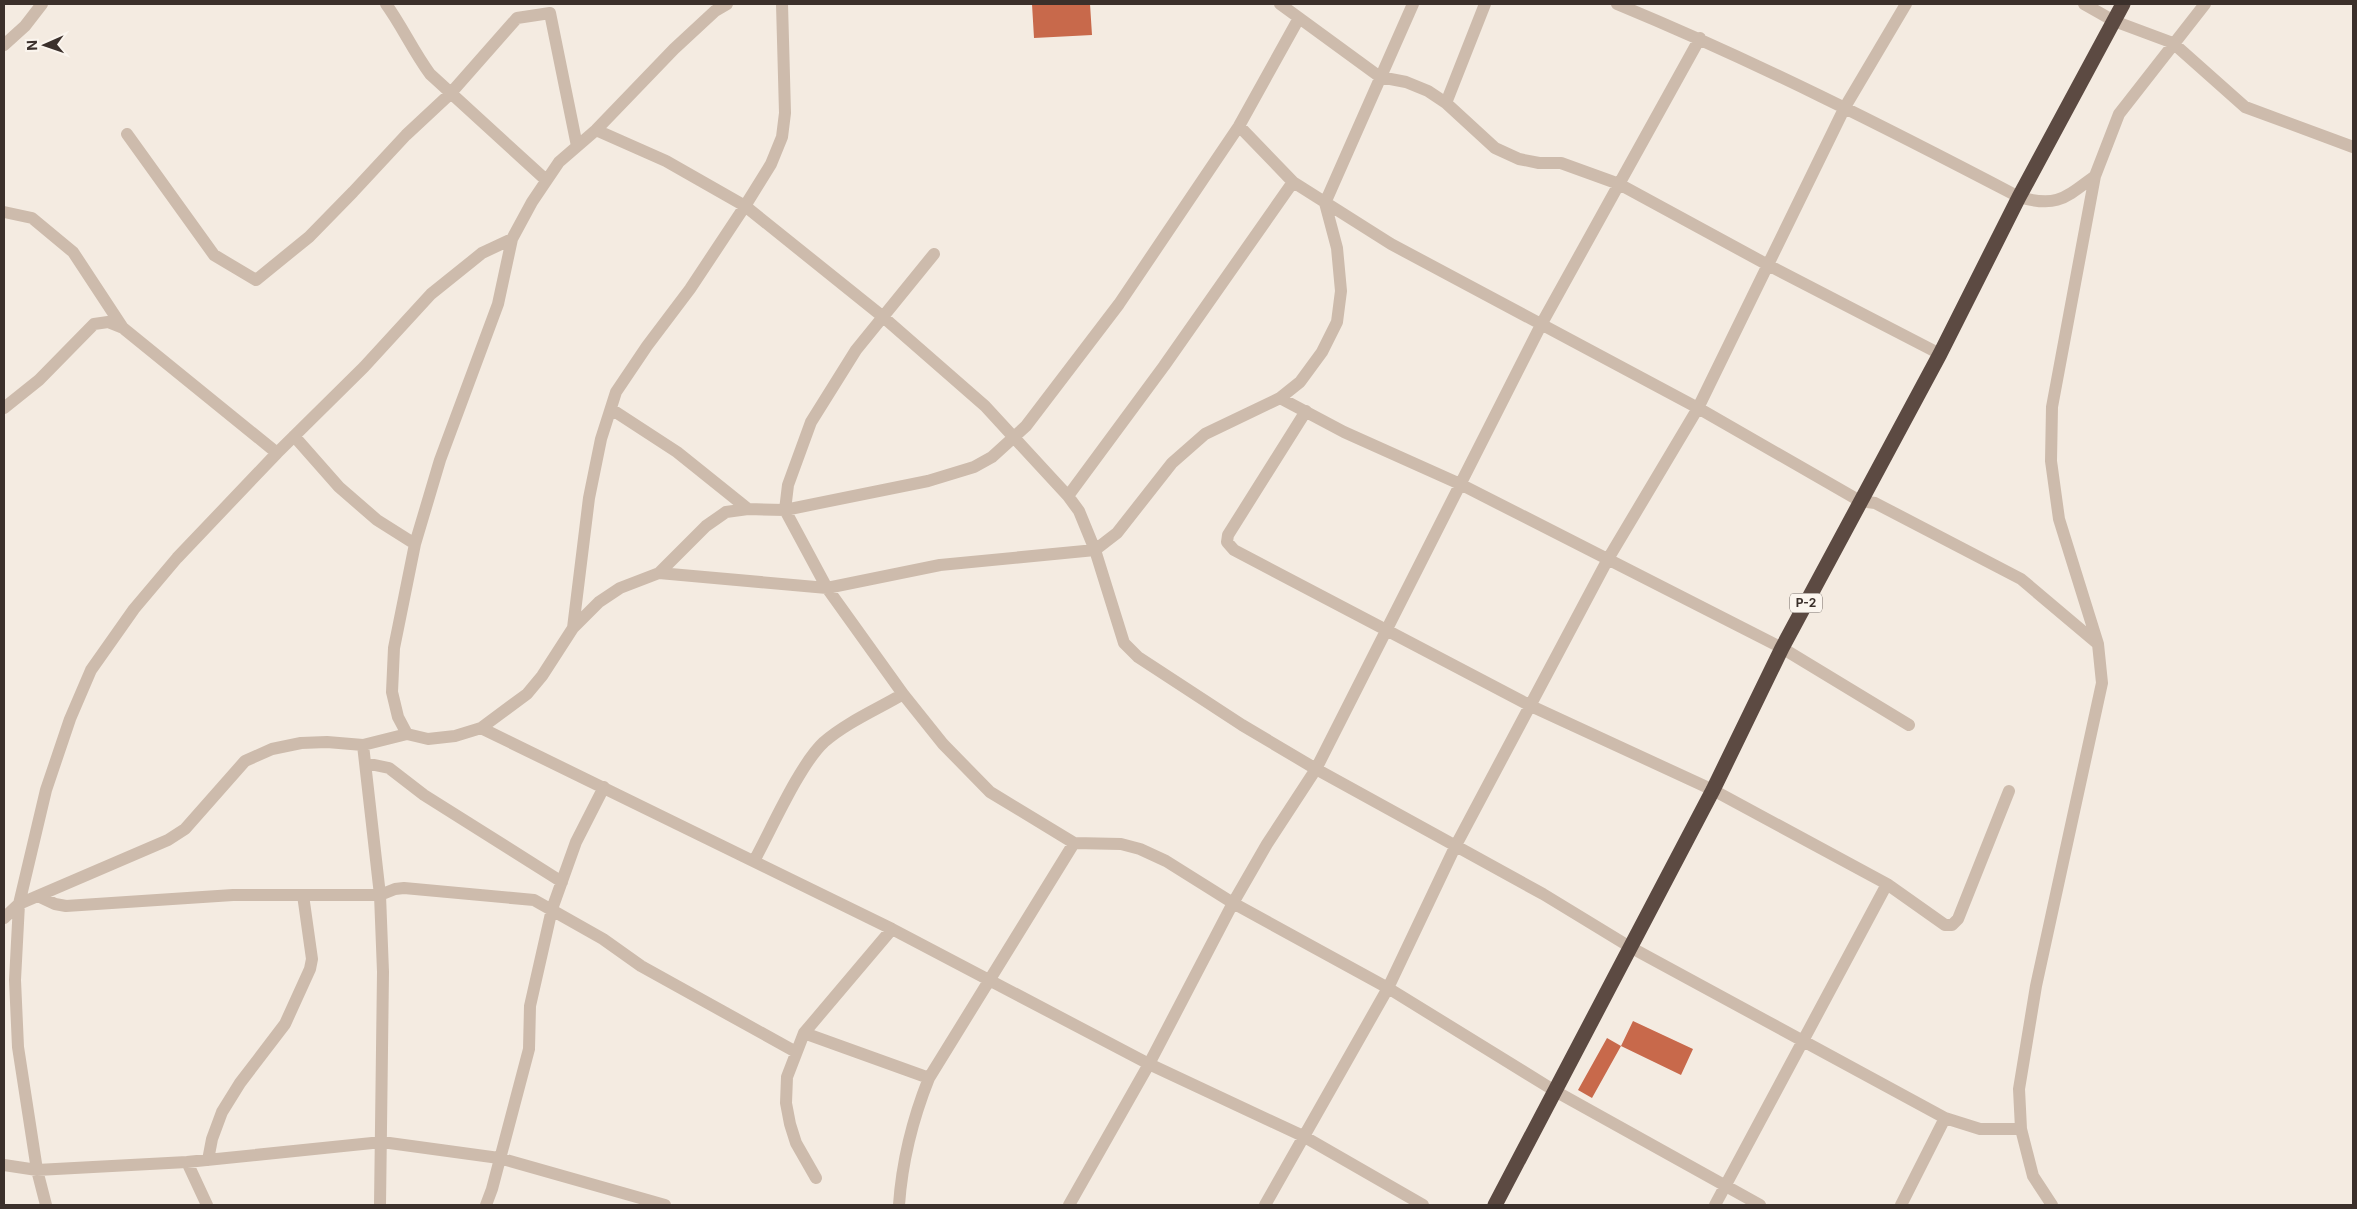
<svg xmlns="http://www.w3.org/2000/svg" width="2357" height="1209" font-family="Inter,sans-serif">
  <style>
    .building { fill: #c8694b }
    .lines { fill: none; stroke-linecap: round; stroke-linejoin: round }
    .street { stroke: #cdbbac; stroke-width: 12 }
    .highway { stroke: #5c4a42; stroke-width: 15 }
    .labels { text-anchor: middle; stroke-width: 4; stroke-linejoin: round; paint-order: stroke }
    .shield { fill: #fbf5ee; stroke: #756b66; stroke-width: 1 }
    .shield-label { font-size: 12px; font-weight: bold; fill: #3b302b }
  </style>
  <rect width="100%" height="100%" fill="#f4ebe1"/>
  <path class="building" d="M1032 4H1090L1092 35 1034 38Z
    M1633 1021 1693 1049 1681 1075 1621 1046Z
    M1607 1038 1621 1046 1592 1098 1578 1090Z"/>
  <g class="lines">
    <path class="street" d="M386 4C402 26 413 51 430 74L546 180
      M1280 4 1380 77 1406 82 1428 91 1446 103 1495 148 1519 159 1539 163H1561L1619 184 1768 265 1940 354
      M1617 4C1755 61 1887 128 2019 197 2057 208 2065 198 2095 176
      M2084 4 2114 21 2173 43 2245 107 2353 147
      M4 45 25 26 42 4
      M1446 103 1485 4
      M1239 126 1293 182 1391 244 1698 408 1860 501 1875 503 2021 579 2098 644
      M596 130 666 161 745 206 882 316 985 406 1068 496 1079 511 1095 550 1124 643 1138 657 1242 725 1316 769 1543 894 1630 947 1945 1118 1980 1129H2021
      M127 134 214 255 256 280 309 237 353 192 406 135 450 94 517 18 550 13 577 146
      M4 212 32 218 73 252 123 328
      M934 254 856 350 811 422 788 485 785 510 827 588 903 694 943 744 990 792 1074 843 1121 844 1140 849 1166 861 1233 903 1388 988 1555 1091 1760 1205
      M1280 398 1344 432 1460 484 1782 648 1909 725
      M4 408 39 380 94 324 108 322 123 328 277 453
      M611 409 677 452 748 509
      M1306 411 1228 535 1227 542 1234 550 1531 706 1713 790 1887 884 1945 925H1952L1958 919 2009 791
      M294 436 339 487 377 520 415 544
      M1068 496 1164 366 1293 182
      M659 573 706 526 726 512 748 509 785 510 928 481 974 467 992 457 1026 426 1119 304 1239 126 1299 18
      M573 628 589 498 601 439 616 392 647 346 690 289 745 206 771 164 782 137 785 113 782 4
      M481 728 892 929 1149 1064 1303 1136 1423 1205
      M407 734 398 717 392 692 394 648 415 544 440 460 498 304 512 239 532 202 559 162 596 130 674 49 715 11 727 4
      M363 745 380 895 383 972 380 1205
      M365 763 389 768 424 795 562 882
      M754 861C771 830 800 764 824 742 847 722 878 709 903 694
      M38 896 55 904 66 906 233 895H380L395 889 404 888 534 900 603 939 641 966 796 1052
      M4 918 19 904 168 840 185 829 245 761 272 749 301 743 327 742 363 745 407 734 428 739 455 736 481 728 527 694 542 676 573 628 599 602 620 588 659 573 827 588 940 565 1095 550 1117 533 1172 463 1205 434 1280 398 1300 382 1322 352 1337 322 1341 291 1337 248 1325 203 1413 4
      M804 1033 929 1078
      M208 1160 212 1139 222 1112 240 1083 285 1024 310 969 312 959 303 895
      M187 1162 207 1205
      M4 1165 37 1170 187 1162 382 1142 499 1158 665 1205
      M816 1178 796 1143 790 1124 786 1103 787 1077 804 1033 892 929
      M46 1205 37 1170 18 1047 15 980 19 904 46 790 70 719 91 670 134 609 177 558 277 453 364 367 431 294 482 253 512 239
      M486 1205 492 1189 529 1049 530 1006 552 909 576 842 604 787
      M899 1205C902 1162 913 1118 929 1078L1074 843
      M1069 1205 1149 1064 1233 903 1267 844 1316 769 1542 323 1700 38
      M1265 1205 1388 988 1455 847 1608 559 1698 408 1845 107 1906 4
      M1715 1205 1887 884
      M1901 1205 1945 1118
      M2052 1205 2033 1176 2021 1129 2019 1089 2036 986 2102 683 2098 644 2059 519 2051 461 2052 407 2095 176 2119 114 2205 4"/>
    <path class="highway" d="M1495 1205 1713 790 1782 648 1940 354 2019 197 2123 4"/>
  </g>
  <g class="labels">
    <rect class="shield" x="1790" y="593.5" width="32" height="19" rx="4"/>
    <g class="shield-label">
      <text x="1806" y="607">P-2</text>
    </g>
  </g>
  <rect width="2357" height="1209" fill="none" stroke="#3b302b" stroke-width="10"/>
  <g transform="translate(45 45) rotate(268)" stroke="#fbf5ee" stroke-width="4" paint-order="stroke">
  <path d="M0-4L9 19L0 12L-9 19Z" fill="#3b302b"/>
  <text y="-8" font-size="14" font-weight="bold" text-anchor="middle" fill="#3b302b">N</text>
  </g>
</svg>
